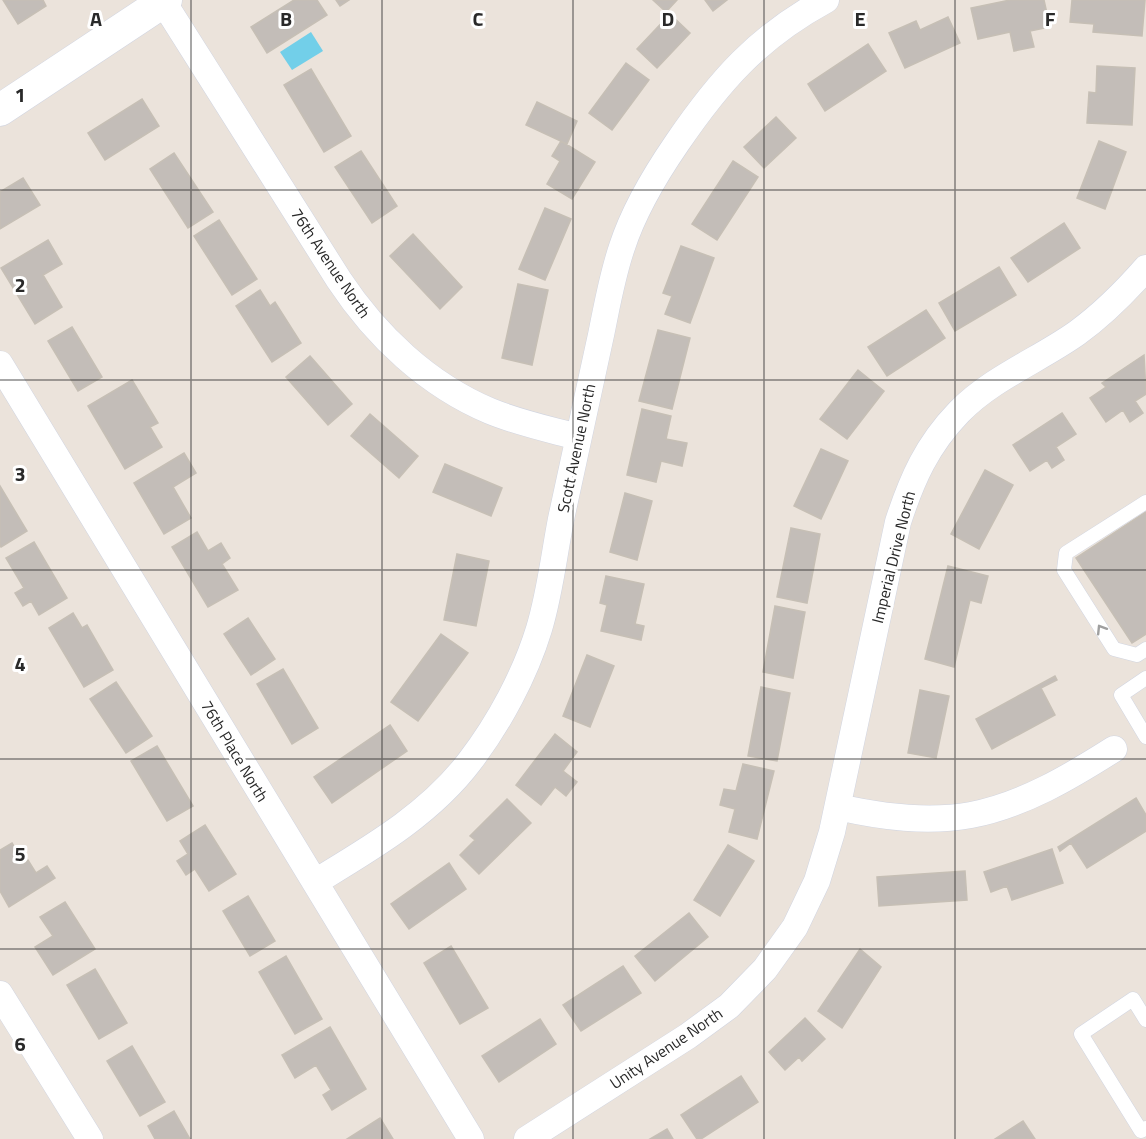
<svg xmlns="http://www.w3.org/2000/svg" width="1146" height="1139" font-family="'Titillium Web',sans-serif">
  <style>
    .water { fill: #72cfe9 }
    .building { fill: #c3bdb8; stroke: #c6bfb5; stroke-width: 1.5 }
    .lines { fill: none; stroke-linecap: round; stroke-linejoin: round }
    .service-casing { stroke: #d1d5e1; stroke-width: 15 }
    .minor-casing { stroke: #d1d5e1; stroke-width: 27 }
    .tertiary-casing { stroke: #d1d5e1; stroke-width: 33 }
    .service { stroke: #fff; stroke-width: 14 }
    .minor { stroke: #fff; stroke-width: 26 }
    .tertiary { stroke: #fff; stroke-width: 32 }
    .oneway { stroke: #9f9f9f }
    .grid { fill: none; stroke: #292929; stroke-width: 1.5; stroke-opacity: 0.55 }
    .labels { text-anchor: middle; stroke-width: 6; stroke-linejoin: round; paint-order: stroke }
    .street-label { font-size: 16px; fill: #292929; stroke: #fff }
    .grid-label { font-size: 20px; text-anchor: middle; font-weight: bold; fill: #292929; stroke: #fff; stroke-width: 6; stroke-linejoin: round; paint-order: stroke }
  </style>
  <rect width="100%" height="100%" fill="#ebe3db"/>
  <path class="water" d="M311 32 323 51 292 70 280 52Z"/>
  <path class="building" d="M3 0H43L46 6 18 24Z
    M294 0H317L327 15 267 53 251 27Z
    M336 0H349L340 6Z
    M653 0H677L666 12Z
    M705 0H727L713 11Z
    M1010 0H1044L1050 27 1030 31 1034 47 1014 51 1010 32 978 39 971 8Z
    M1072 0H1145L1142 36 1093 32 1094 24 1070 22Z
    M670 14 690 33 657 68 637 49Z
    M948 17 960 43 905 68 889 33 916 21 920 30Z
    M868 44 886 71 825 111 808 84Z
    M626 63 649 80 612 130 589 113Z
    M1097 66 1135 68 1132 125 1087 123 1089 92 1096 93Z
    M311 69 351 136 324 152 284 85Z
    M142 99 159 126 105 160 88 133Z
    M537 102 577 121 567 144 526 125Z
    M776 117 796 138 764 168 744 147Z
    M561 141 595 162 572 199 547 184 560 161 552 156Z
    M1099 141 1126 152 1105 209 1077 198Z
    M361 151 397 206 372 223 335 167Z
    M174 153 213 212 188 228 150 169Z
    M733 161 758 177 717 240 692 224Z
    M23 178 40 205 0 229V192Z
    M545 208 571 219 545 280 519 269Z
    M219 220 257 279 232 295 194 236Z
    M1064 223 1080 248 1028 282 1011 258Z
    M413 234 462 287 440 309 390 256Z
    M48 240 62 264 43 275 62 307 35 324 1 268Z
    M681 246 714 258 690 323 665 314 672 296 663 293Z
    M999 267 1016 295 955 331 939 303Z
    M518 284 548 290 532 365 502 358Z
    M260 290 270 306 275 302 301 343 272 362 236 306Z
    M926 310 945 338 887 376 868 347Z
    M72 327 102 377 78 391 48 341Z
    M658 330 690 338 672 409 639 401Z
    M1144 355 1146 394 1135 401 1143 413 1130 422 1123 410 1106 422 1090 398 1106 387 1102 383Z
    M310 356 352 404 328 425 286 377Z
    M858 370 884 391 847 439 820 419Z
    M132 380 158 423 150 427 162 447 125 469 88 406Z
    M642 409 671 416 666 439 687 443 682 466 661 461 656 482 627 475Z
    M1062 413 1076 434 1056 447 1064 460 1052 468 1047 460 1030 471 1013 445Z
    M370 414 418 456 399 478 351 436Z
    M821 449 848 461 821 519 794 506Z
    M184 453 196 473 173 487 191 518 164 534 134 483Z
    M445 464 502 488 491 516 433 492Z
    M985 470 1013 485 979 549 951 534Z
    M0 486 27 531 1 547 0 546Z
    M625 493 652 501 637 560 610 552Z
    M1146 512V634L1132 643 1076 558Z
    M791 528 820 534 807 603 777 597Z
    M197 532 208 551 221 543 230 558 222 564 238 590 208 607 172 547Z
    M34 542 67 598 39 615 31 601 23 606 15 593 24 588 6 558Z
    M457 554 489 561 476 626 444 620Z
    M948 566 988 576 981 603 970 600 954 667 925 659Z
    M606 576 644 584 635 624 644 626 641 640 601 631 607 605 600 603Z
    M775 606 805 612 793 678 763 672Z
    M73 613 82 628 87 625 113 670 84 687 49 628Z
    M248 618 275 659 251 675 224 634Z
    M441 634 468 653 418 721 391 702Z
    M587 655 614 666 590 727 563 716Z
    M283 669 318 728 292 744 257 684Z
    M1055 676 1057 680 1041 688 1055 715 992 749 976 719Z
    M116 682 152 736 126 753 90 699Z
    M761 687 790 693 777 761 748 756Z
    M920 690 949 696 936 758 908 753Z
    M390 725 407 751 332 803 314 777Z
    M555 734 577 752 563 771 577 782 566 796 555 787 541 805 516 785Z
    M157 746 193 806 167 821 131 761Z
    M743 764 774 771 757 839 729 832 735 809 720 805 724 789 736 791Z
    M1136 798 1146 815V831L1087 868 1071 843 1060 851 1058 847Z
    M507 799 531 823 479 874 460 855 475 840 470 836Z
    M205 825 236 874 209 891 195 869 186 875 177 861 188 854 180 841Z
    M12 843 24 863 28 860 36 873 47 866 55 878 9 907 0 891V850Z
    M728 845 754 861 720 916 694 900Z
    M1052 849 1063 883 1012 900 1007 886 991 892 984 872Z
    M449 863 466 889 409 929 391 904Z
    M965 871 967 900 879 906 877 877Z
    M248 896 275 941 250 956 223 911Z
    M65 902 95 949 53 975 35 947 53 936 40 917Z
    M689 913 708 937 655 981 635 956Z
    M451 946 488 1008 460 1024 424 963Z
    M860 949 881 967 842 1028 818 1011Z
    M286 956 322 1019 295 1034 259 972Z
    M623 966 641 993 581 1031 563 1005Z
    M95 969 127 1023 99 1039 67 985Z
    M805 1018 825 1039 802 1061 799 1057 785 1070 769 1052Z
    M540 1019 556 1044 499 1082 482 1056Z
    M330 1027 366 1089 332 1110 323 1095 331 1090 316 1065 295 1078 282 1055Z
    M132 1046 165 1102 140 1116 107 1061Z
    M741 1076 758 1102 701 1139H697L681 1115Z
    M174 1111 190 1139H155L148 1126Z
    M380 1118 393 1139H347Z
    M1023 1121 1035 1139H995Z
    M667 1129 673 1139H650Z"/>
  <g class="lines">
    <defs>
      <path id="service" d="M1146 502 1066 553 1064 570 1114 649 1137 655 1146 649
        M1146 678 1121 695 1146 737
        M1146 1020 1133 999 1081 1034 1141 1131 1146 1128"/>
      <path id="minor" d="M162 0 339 280C376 336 428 385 490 411 519 423 548 429 578 437
        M0 364 471 1139
        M838 807C882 817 927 823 971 815 1023 805 1070 777 1114 749
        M315 882C371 848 430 814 470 761 499 723 525 675 539 629 550 593 554 555 561 519 574 457 588 396 601 335 607 306 612 276 622 247 634 210 655 175 677 143 720 80 758 37 826 0
        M0 994 90 1139
        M527 1139 688 1036 729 1006 765 969 795 927 817 881 832 832 898 522C912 479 927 445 959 412 992 378 1039 360 1077 333 1103 314 1125 292 1146 268"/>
      <path id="tertiary" d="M0 110 166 0"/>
    </defs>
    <use href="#service" class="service-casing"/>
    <use href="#minor" class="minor-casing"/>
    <use href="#tertiary" class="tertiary-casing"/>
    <use href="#service" class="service"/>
    <use href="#minor" class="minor"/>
    <use href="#tertiary" class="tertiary"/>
  </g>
  <defs><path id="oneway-chevron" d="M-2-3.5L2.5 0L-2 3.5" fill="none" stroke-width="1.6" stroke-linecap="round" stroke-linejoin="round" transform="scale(1.5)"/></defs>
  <use class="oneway" href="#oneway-chevron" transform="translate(1101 629) rotate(-122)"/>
  <path class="grid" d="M191 0V1139M382 0V1139M573 0V1139M764 0V1139M955 0V1139M0 190H1146M0 380H1146M0 570H1146M0 759H1146M0 949H1146"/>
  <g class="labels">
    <g class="street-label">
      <text transform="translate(331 263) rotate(56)" y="6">76th Avenue North</text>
      <text transform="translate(576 448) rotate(-78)" y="6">Scott Avenue North</text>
      <text transform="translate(893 557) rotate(-76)" y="6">Imperial Drive North</text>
      <text transform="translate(235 751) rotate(59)" y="6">76th Place North</text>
      <text transform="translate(666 1048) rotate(-34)" y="6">Unity Avenue North</text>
    </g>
  </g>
  <g class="grid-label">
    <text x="96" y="26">A</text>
    <text x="286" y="26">B</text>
    <text x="478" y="26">C</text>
    <text x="668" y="26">D</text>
    <text x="860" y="26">E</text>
    <text x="1050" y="26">F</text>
    <text x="20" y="102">1</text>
    <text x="20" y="292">2</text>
    <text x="20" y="481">3</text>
    <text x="20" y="671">4</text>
    <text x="20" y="861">5</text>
    <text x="20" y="1051">6</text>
  </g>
</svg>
